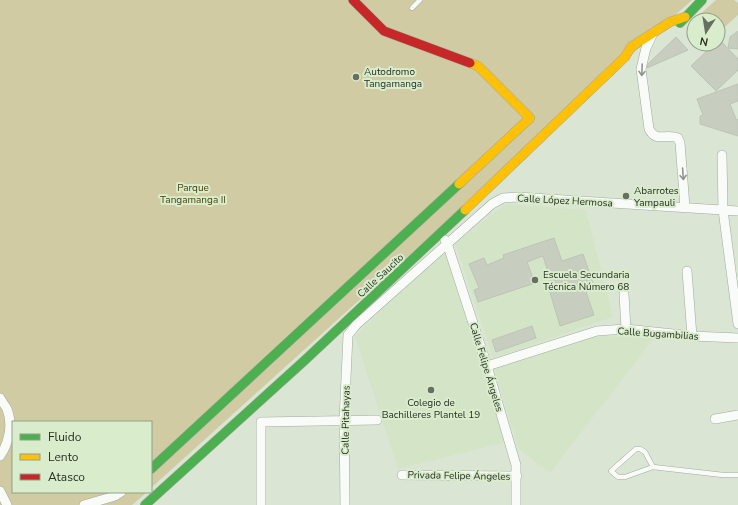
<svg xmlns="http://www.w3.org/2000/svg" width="738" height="505" font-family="'Nunito Sans',sans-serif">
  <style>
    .built { fill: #d4e5c7 }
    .green { fill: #d0cba2 }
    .building { fill: #c7cdbf; stroke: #bec4b5 }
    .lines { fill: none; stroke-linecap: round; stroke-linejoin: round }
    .lane-casing { stroke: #a2aa9c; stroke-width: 5.5 }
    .street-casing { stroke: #a2aa9c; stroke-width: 10 }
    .fast-casing { stroke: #a2aa9c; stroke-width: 10 }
    .slow-casing { stroke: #a2aa9c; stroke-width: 10 }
    .jam-casing { stroke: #a2aa9c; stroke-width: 10 }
    .lane { stroke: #f9fbf8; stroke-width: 4.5 }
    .street { stroke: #f9fbf8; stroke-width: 9 }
    .fast { stroke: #4caf50; stroke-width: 9 }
    .slow { stroke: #ffc107; stroke-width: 9 }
    .jam { stroke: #c62828; stroke-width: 9 }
    .oneway { stroke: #90958e }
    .poi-dot { fill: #666f61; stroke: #d9eccc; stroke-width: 1.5 }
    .labels { text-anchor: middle; stroke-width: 4; stroke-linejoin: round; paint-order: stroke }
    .poi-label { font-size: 10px; fill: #282f23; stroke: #d9eccc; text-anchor: start }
    .park-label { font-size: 10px; fill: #4e4009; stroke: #d9eccc }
    .street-label { font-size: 10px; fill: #282f23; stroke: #d9eccc }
  </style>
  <rect width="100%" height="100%" fill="#dae5d3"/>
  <path class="built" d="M506 204 586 210 613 317 493 358 455 243Z
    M444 246 506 442 398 469 355 337Z
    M597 336 654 338 550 473 519 449 492 364Z"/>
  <path class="green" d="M0 0H692L151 488V422H13V492H147L132 505H0Z
    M716 0H734L738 3V15L718 33V20H694Z"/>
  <path class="building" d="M738 31V49L728 48 730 37Z
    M676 37 688 50 647 68 648 64Z
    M718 38 738 59V70L716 91 691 66 714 44H718Z
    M738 84V101L730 104 736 119 738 120V136L700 124V116L703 115 697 99Z
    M554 238 562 261 583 254 595 289 586 292 594 315 560 326 549 289 553 288 543 256 527 262 535 283 478 302 474 290 479 288 469 264 484 258 487 265 504 258 503 255Z
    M532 326 536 338 496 352 492 340Z"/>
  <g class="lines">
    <defs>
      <path id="lane" d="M412 8 420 0
        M653 467 645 452 640 449H636L611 471 618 477H625L653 467 723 475H738"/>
      <path id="street" d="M653 33 646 48 641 69 649 129C656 143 665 133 678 138L680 143 685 207
        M722 155 723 210 738 324
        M445 240 447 243 487 366 516 465V505
        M687 271 692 336
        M624 294 626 329
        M487 366 597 331 626 329 692 336 738 338
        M0 398C2 402 5 405 7 409 13 424 9 443 0 456
        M715 419 738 415
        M402 475 517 476
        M0 491 7 505
        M84 505 115 496 121 492
        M261 505V422L377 420
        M345 505 344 421 348 335 356 325 492 204 503 198 517 197 738 211"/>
      <path id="fast" d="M680 23 702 0
        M151 469 459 184
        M145 505 304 361 465 210"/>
      <path id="slow" d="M459 184 530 118 478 66 470 63
        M465 210 625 57 631 47 670 22 685 17"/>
      <path id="jam" d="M353 0 384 31 470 63"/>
    </defs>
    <use href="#lane" class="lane-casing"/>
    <use href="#street" class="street-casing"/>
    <use href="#fast" class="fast-casing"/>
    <use href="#slow" class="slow-casing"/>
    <use href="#jam" class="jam-casing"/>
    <use href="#lane" class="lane"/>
    <use href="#street" class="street"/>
    <use href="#fast" class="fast"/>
    <use href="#slow" class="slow"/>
    <use href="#jam" class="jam"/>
  </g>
  <defs><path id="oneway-shaft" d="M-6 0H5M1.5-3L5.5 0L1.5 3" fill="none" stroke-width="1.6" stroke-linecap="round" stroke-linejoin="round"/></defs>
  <g class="oneway">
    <use href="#oneway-shaft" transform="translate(642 70) rotate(92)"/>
    <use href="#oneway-shaft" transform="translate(683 174) rotate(86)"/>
  </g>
  <g class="poi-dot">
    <circle cx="356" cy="77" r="4"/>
    <circle cx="626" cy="196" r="4"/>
    <circle cx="535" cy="280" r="4"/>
    <circle cx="431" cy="390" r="4"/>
  </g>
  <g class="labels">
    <g class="poi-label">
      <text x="364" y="75">Autodromo<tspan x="364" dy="12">Tangamanga</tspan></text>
      <text x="634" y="194">Abarrotes<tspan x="634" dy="12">Yampauli</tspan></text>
      <text x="543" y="278">Escuela Secundaria<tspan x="543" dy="12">Técnica Número 68</tspan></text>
      <text x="431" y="406" text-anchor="middle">Colegio de<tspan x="431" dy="12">Bachilleres Plantel 19</tspan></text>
    </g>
    <g class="park-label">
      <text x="193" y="191">Parque<tspan x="193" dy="12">Tangamanga II</tspan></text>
    </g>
    <g class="street-label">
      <text transform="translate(565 200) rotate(3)" y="4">Calle López Hermosa</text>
      <text transform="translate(380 275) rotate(-43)" y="4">Calle Saucito</text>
      <text transform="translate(658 333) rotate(4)" y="4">Calle Bugambilias</text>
      <text transform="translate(487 367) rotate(73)" y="4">Calle Felipe Ángeles</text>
      <text transform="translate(345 420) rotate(-89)" y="4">Calle Pitahayas</text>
      <text transform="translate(459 475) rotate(1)" y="4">Privada Felipe Ángeles</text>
    </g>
  </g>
  <rect x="12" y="421" width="140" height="72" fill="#d9eccc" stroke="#92a088"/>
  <rect x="20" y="434" width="20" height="6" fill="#4caf50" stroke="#92a088"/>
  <text x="48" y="441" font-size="12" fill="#282f23">Fluido</text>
  <rect x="20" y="454" width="20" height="6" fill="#ffc107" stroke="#92a088"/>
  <text x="48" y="461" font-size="12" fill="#282f23">Lento</text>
  <rect x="20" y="474" width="20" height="6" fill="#c62828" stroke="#92a088"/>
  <text x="48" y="481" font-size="12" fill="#282f23">Atasco</text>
  <g transform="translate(706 32) rotate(192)"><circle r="19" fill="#d9eccc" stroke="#92a088"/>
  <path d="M0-3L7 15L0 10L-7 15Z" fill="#666f61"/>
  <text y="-6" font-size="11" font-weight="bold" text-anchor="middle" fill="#282f23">N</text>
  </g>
</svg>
